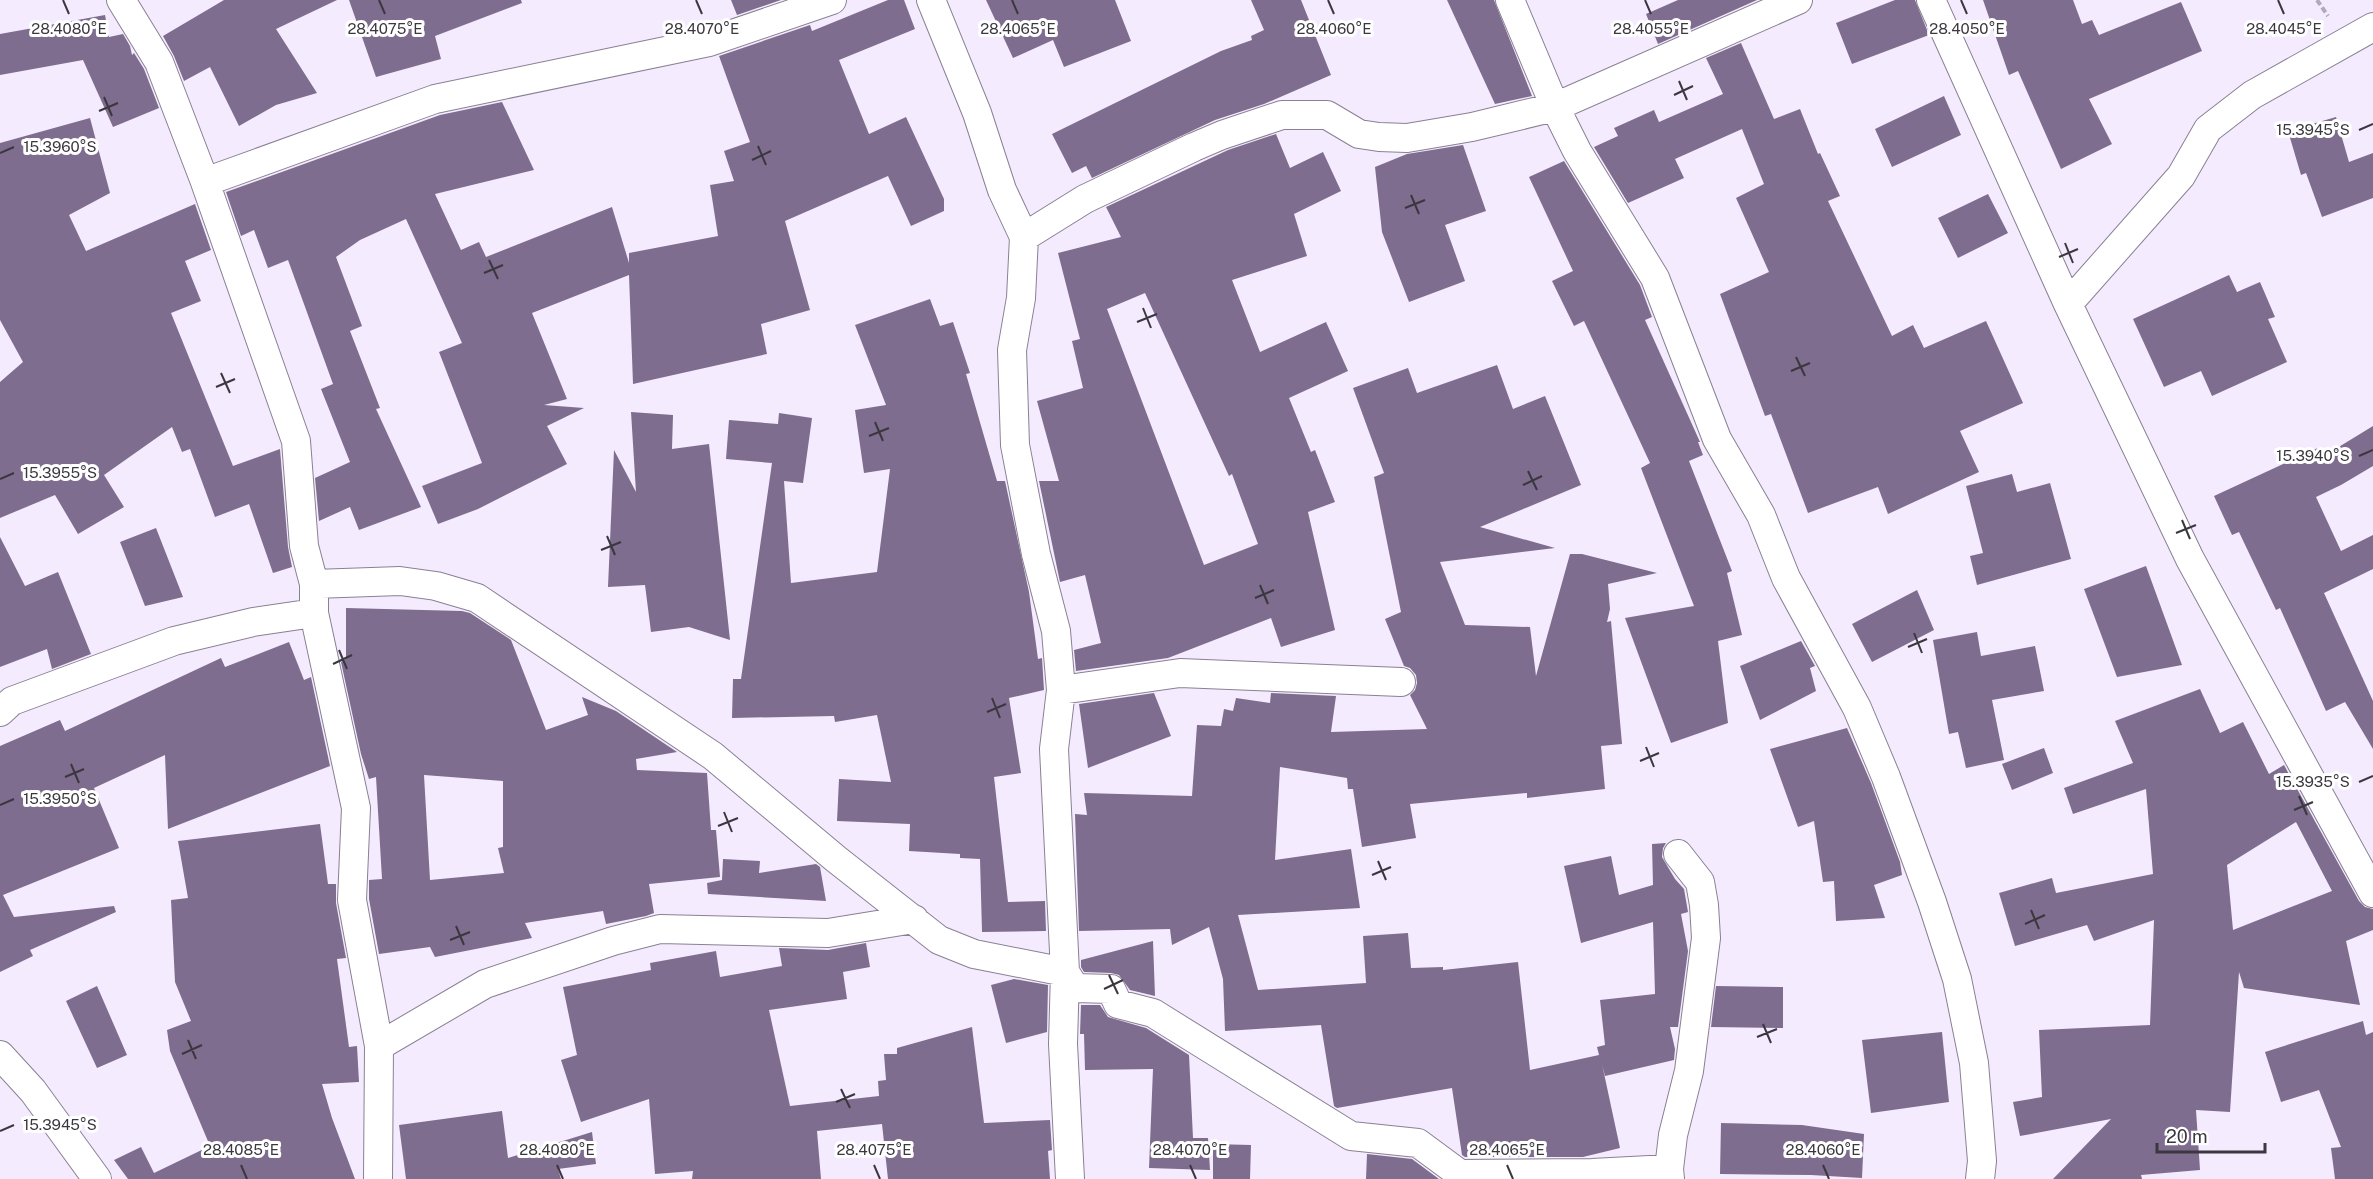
<svg xmlns="http://www.w3.org/2000/svg" width="2373" height="1179" font-family="'Public Sans',sans-serif">
  <style>
    .building { fill: #7e6d8e; fill-rule: evenodd }
    .lines { fill: none; stroke-linecap: round; stroke-linejoin: round }
    .minor-casing { stroke: #898092; stroke-width: 30 }
    .path { stroke: #b2aaba; stroke-width: 4; stroke-dasharray: 6 3; stroke-linecap: butt }
    .minor { stroke: #fff; stroke-width: 28 }
    .ticks { fill: none; stroke: #3b373f; stroke-width: 2 }
    .ticks-label { font-size: 15px; text-anchor: middle; fill: #3b373f; stroke: #fff; stroke-width: 6; stroke-linejoin: round; paint-order: stroke }
  </style>
  <rect width="100%" height="100%" fill="#f5ebff"/>
  <path class="building" d="M224 0H337L276 29 317 93 276 105 239 126 210 67 184 81 174 56 163 36Z
    M349 0H521L522 3 435 36 441 59 376 77Z
    M731 0H781L737 15Z
    M888 0H904L915 29 839 60 869 134 906 117 944 199V211L911 226 888 176 785 221 810 310 761 324 767 354 633 384 629 275 532 313 567 399 544 405 584 408 547 426 567 464 478 509 438 524 422 486 482 463 439 352 462 343 406 219 360 240 336 257 362 326 350 331 380 408 376 409 421 507 359 530 350 507 319 521 315 478 350 462 321 389 333 384 288 260 268 268 254 230 241 236 226 192 440 115 502 102 534 170 435 194 461 250 479 242 486 257 612 207 629 263V253L718 236 710 185 734 181 724 151 750 142 719 56 810 25 812 31Z
    M986 0H1115L1131 41 1064 67 1053 40 1013 58Z
    M1251 0H1301L1331 75 1264 104 1215 120 1092 178 1086 166 1072 173 1052 134 1221 51 1252 40 1251 36 1264 30Z
    M1447 0H1494L1532 96 1495 104Z
    M1678 0H1757L1658 44 1646 14Z
    M1895 0H1915L1929 35 1852 64 1836 23Z
    M1983 0H2073L2082 24 2092 20 2099 35 2181 2 2202 51 2089 99 2112 144 2061 169 2018 71 2009 75Z
    M105 15 109 37 123 34 130 46 132 55 134 53 144 69 159 108 113 127 83 60 0 75V34Z
    M1741 43 1774 119 1800 109 1818 154 1820 153 1840 196 1828 201 1892 336 1913 325 1924 348 1986 321 2023 403 1960 431 1979 472 1888 514 1878 487 1808 513 1771 414 1765 416 1720 294 1769 272 1736 198 1764 184 1742 129 1675 159 1684 178 1628 203 1594 147 1618 136 1614 128 1654 110 1659 122 1723 94 1706 58Z
    M1944 96 1961 135 1892 167 1875 129Z
    M2336 117 2349 162 2373 153V198L2322 217 2306 173 2301 175 2288 131Z
    M90 118 110 193 69 215 86 251 195 204 211 250 185 261 201 301 171 313 233 466 280 449 288 547 292 567 273 573 249 504 215 517 190 449 182 452 172 427 104 475 124 507 78 534 55 495 0 518V382L23 362 0 320V143Z
    M1276 134 1290 168 1323 152 1341 191 1294 214 1307 256 1232 280 1260 352 1326 322 1348 371 1289 398 1311 452 1315 450 1335 502 1308 512 1335 630 1281 647 1271 618 1168 658 1076 671 1074 650 1101 643 1085 575 1060 582 1039 481H1059L1037 401 1083 388 1072 341 1080 339 1058 253 1121 237 1106 207 1228 150ZM1145 293 1229 476 1232 474 1258 544 1204 565 1107 309Z
    M1463 145 1486 211 1445 225 1465 281 1409 302 1382 232 1375 167 1407 154Z
    M1564 161 1640 285 1652 317 1645 320 1700 442H1698L1703 455 1689 461 1732 571 1727 573 1742 635 1718 641 1728 723 1671 743 1625 618 1694 606 1641 468 1650 463 1584 321 1574 326 1552 281 1573 271 1529 177Z
    M1988 194 2008 233 1958 258 1938 218Z
    M2229 275 2237 292 2260 282 2275 317 2268 319 2287 362 2212 396 2201 371 2164 387 2133 319Z
    M930 299 940 326 953 322 970 373 966 374 997 481H1005L1029 592 1038 659 1042 658 1044 690 1009 698 1021 773 994 777 1008 902 1045 901 1046 931 982 932 980 859 960 858V854L909 851 910 824 837 821 839 779 891 782 877 715 835 722 834 716 732 718 733 679H741L772 463 726 459 729 420 778 424 779 413 812 418 803 483 784 481 791 583 877 572 890 469 864 473 855 410 886 405 855 325Z
    M1497 365 1513 409 1545 396 1581 485 1480 527 1555 548 1440 562 1465 625 1530 627 1536 676 1570 554H1582L1657 573 1608 584 1610 609 1607 622 1611 621 1622 744 1601 746 1605 789 1527 798V793L1410 804 1416 838 1362 847 1353 789H1348L1347 778 1280 767 1275 860 1351 849 1360 908 1238 915 1258 990 1366 983 1363 936 1408 933 1411 968 1443 967V970L1518 962 1530 1070 1599 1055 1597 1047 1605 1045 1600 1000 1655 994 1653 922 1581 943 1564 866 1611 856 1619 895 1653 885 1652 844 1666 843 1663 848 1662 857 1675 879 1684 889 1688 912 1681 914 1688 951 1678 1027H1670L1675 1049 1674 1060 1605 1076 1602 1064 1620 1148 1583 1157H1465L1462 1155 1452 1088 1337 1108 1334 1106 1321 1025 1225 1031 1223 979 1209 927 1172 945 1170 929 1079 931 1075 814 1087 815 1084 793 1192 796 1197 725 1221 726 1224 709 1233 711 1236 698 1270 703 1271 693 1336 696 1331 732 1427 729 1410 695 1415 690 1417 683 1416 675 1410 668 1404 666 1385 619 1401 612 1374 477 1384 473 1353 388 1408 368 1417 393Z
    M631 412 673 415 672 449 709 444 730 640 689 627 651 632 645 585 608 587 614 450 636 492Z
    M2373 426V466L2341 485 2316 497 2341 551 2373 535V569L2324 593 2373 701V749L2345 702 2326 711 2280 608 2276 610 2239 532 2232 535 2214 496 2320 447 2324 456Z
    M2012 474 2017 492 2050 483 2071 559 1977 585 1970 556 1983 553 1966 486Z
    M156 528 183 597 145 606 120 542Z
    M0 537 25 586 58 572 91 654 52 669 47 649 0 667Z
    M2146 566 2182 665 2117 677 2084 589Z
    M1917 590 1934 630 1872 662 1852 624Z
    M346 608 462 611 470 613 511 640 546 730 588 715 582 697 616 711 677 752 636 759 637 770 707 773 711 830H716L720 877 649 884 654 913 646 916 606 924 603 911 525 923 532 938 435 957 430 947 379 954 369 899V880L382 879 376 777 369 779 361 754 341 662 346 659ZM424 775 503 781V847L498 848 504 873 430 880Z
    M1977 632 1981 656 2035 646 2044 691 1992 700 2004 760 1966 768 1958 732 1949 734 1933 640Z
    M1801 641 1815 666 1810 668 1816 691 1760 720 1740 666Z
    M289 642 304 680 311 677 330 766 168 829 165 755 94 788 119 848 3 895 14 917 114 906 116 912 30 950 33 956 0 972V746L60 720 65 731 221 658 225 667Z
    M2200 689 2220 733 2243 722 2269 774 2284 765 2359 901 2365 907 2373 909V930L2346 941 2360 1005 2244 988 2239 972 2230 1112 2196 1110 2200 1170 2141 1175 2142 1179H2053L2111 1119 2020 1136 2013 1102 2042 1097 2039 1030 2150 1025 2154 920 2094 941 2087 925 2015 946 1999 893 2052 878 2056 893 2153 874 2146 789 2073 814 2064 788 2133 763 2115 721ZM2296 822 2332 891 2233 930 2227 865Z
    M1154 693 1171 736 1088 768 1079 704Z
    M1847 728 1871 783 1900 862 1902 875 1874 885 1885 918 1836 921 1834 881 1823 882 1814 821 1798 827 1770 749Z
    M2044 748 2053 773 2012 790 2002 764Z
    M320 824 328 884H336V903L346 958 337 959 349 1047 357 1046 359 1082 322 1084 332 1118 355 1179H128L114 1160 141 1147 154 1173 210 1146 170 1051 167 1030 191 1021 175 982 171 900 188 898 178 841Z
    M723 859 760 861 759 873 816 864 820 867 826 901 708 894 707 883 722 880Z
    M1153 941 1155 996 1130 990 1119 975 1111 973 1084 972 1081 967V960Z
    M866 943 870 967 843 972 847 999 769 1010 790 1106 879 1096 878 1081 886 1080 884 1054H897V1048L972 1027 984 1123 1050 1120 1052 1150 1048 1151 1050 1179H888L882 1124 817 1131 821 1179H692L693 1171 655 1174 649 1099 581 1122 561 1060 577 1055 563 987 651 970 650 963 716 951 720 977 782 966 779 948 828 950Z
    M1014 979 1048 985 1047 1032 1006 1043 991 985Z
    M97 986 127 1055 97 1068 66 1001Z
    M1716 986 1783 987V1028L1711 1027Z
    M1081 1005H1100L1108 1017 1146 1028 1189 1055 1193 1138H1208L1210 1170 1149 1168 1153 1069 1085 1070 1084 1034H1080Z
    M2363 1021 2366 1035 2373 1032V1179H2335L2331 1148 2341 1147 2319 1090 2281 1102 2265 1052Z
    M1942 1032 1949 1102 1871 1113 1862 1040Z
    M502 1111 508 1158 592 1132 596 1164 558 1169 561 1179H406L399 1125Z
    M1721 1123 1802 1125 1864 1134 1862 1178 1811 1175 1720 1174Z
    M1213 1144 1251 1145 1250 1179H1213Z
    M1367 1154 1412 1159 1439 1179H1366Z"/>
  <g class="lines">
    <defs>
      <path id="minor" d="M121 0 159 62 205 182 296 441 304 546 314 584V613L356 808 352 900 379 1046 378 1179
        M931 0 977 113 1002 190 1024 237 1021 298 1012 350 1015 445 1036 554 1056 631 1061 690 1054 749 1065 972 1063 1044 1070 1179
        M1510 0 1555 107 1577 151 1655 278 1717 439 1761 515 1786 578 1857 708 1886 777 1932 902 1957 979 1974 1063 1982 1161 1980 1179
        M1931 0 2068 304 2190 559 2373 893
        M205 182 435 99 709 42 832 0
        M1024 237 1085 199 1194 147 1222 135 1282 115H1327L1359 134 1379 137 1407 138 1472 127 1555 107 1798 0
        M2068 304 2181 176 2208 129 2252 95 2373 27
        M314 584 400 581 436 586 477 598 713 756 836 859 939 940 974 954 1065 972 1075 988 1111 989 1118 1004 1153 1013 1351 1136 1418 1143 1460 1174 1592 1173 1669 1169
        M1061 690 1180 673 1401 682
        M0 712 12 701 174 641 253 622 314 613
        M379 1046 485 984 613 941 660 929 828 933 914 919
        M0 1055 33 1091 97 1179
        M1670 1179 1669 1169 1673 1135 1689 1071 1706 938 1704 905 1700 882 1678 854"/>
    </defs>
    <use href="#minor" class="minor-casing"/>
    <path class="path" d="M2317 0 2328 16"/>
    <use href="#minor" class="minor"/>
  </g>
  <path class="ticks" d="M63 0 69 14M379 0 385 14M696 0 702 14M1012 0 1018 14M1328 0 1334 14M1645 0 1651 14M1961 0 1967 14M2278 0 2284 14M1679 81 1687 100M1674 95 1693 86M104 97 112 116M99 111 118 103M2359 130 2373 124M758 146 766 165M0 153 14 147M752 160 771 151M1411 195 1419 214M1405 208 1425 200M2065 243 2073 263M2059 257 2078 249M489 260 498 279M484 273 503 265M1143 308 1151 328M1137 322 1157 314M1796 357 1805 376M1791 371 1810 363M221 373 230 393M216 387 235 379M875 422 883 441M869 436 889 428M2359 456 2373 450M1528 471 1537 490M0 479 14 473M1523 485 1542 476M2182 520 2190 539M2176 533 2196 525M607 536 615 555M601 550 621 542M1260 585 1268 604M1255 598 1274 590M1914 633 1922 653M1908 647 1927 639M339 650 347 669M333 664 352 655M992 698 1000 718M987 712 1006 704M1646 747 1654 767M1640 761 1659 753M71 764 79 783M65 777 84 769M2359 782 2373 776M2299 796 2307 815M0 805 14 799M2294 810 2313 802M724 812 732 832M718 826 738 818M1378 861 1386 880M1372 875 1391 867M2031 910 2039 929M2025 924 2045 915M456 926 464 945M450 940 470 932M1109 975 1118 994M1104 989 1123 980M1763 1024 1771 1043M1757 1037 1777 1029M188 1040 196 1059M182 1054 202 1045M841 1089 850 1108M836 1102 855 1094M0 1131 14 1125M241 1165 247 1179M557 1165 563 1179M874 1165 880 1179M1190 1165 1196 1179M1507 1165 1513 1179M1823 1165 1829 1179"/>
  <g class="ticks-label">
    <text x="69" y="34">28.4080°E</text>
    <text x="385" y="34">28.4075°E</text>
    <text x="702" y="34">28.4070°E</text>
    <text x="1018" y="34">28.4065°E</text>
    <text x="1334" y="34">28.4060°E</text>
    <text x="1651" y="34">28.4055°E</text>
    <text x="1967" y="34">28.4050°E</text>
    <text x="2284" y="34">28.4045°E</text>
    <text x="2313" y="135">15.3945°S</text>
    <text x="60" y="152">15.3960°S</text>
    <text x="2313" y="461">15.3940°S</text>
    <text x="60" y="478">15.3955°S</text>
    <text x="2313" y="787">15.3935°S</text>
    <text x="60" y="804">15.3950°S</text>
    <text x="60" y="1130">15.3945°S</text>
    <text x="241" y="1155">28.4085°E</text>
    <text x="557" y="1155">28.4080°E</text>
    <text x="874" y="1155">28.4075°E</text>
    <text x="1190" y="1155">28.4070°E</text>
    <text x="1507" y="1155">28.4065°E</text>
    <text x="1823" y="1155">28.4060°E</text>
  </g>
  <path d="M2157 1143v9h108v-9" fill="none" stroke="#3b373f" stroke-width="3"/>
  <text x="2166" y="1143" font-size="18" fill="#3b373f" stroke="#ffffff" stroke-width="4.5" paint-order="stroke">20 m</text>
</svg>
